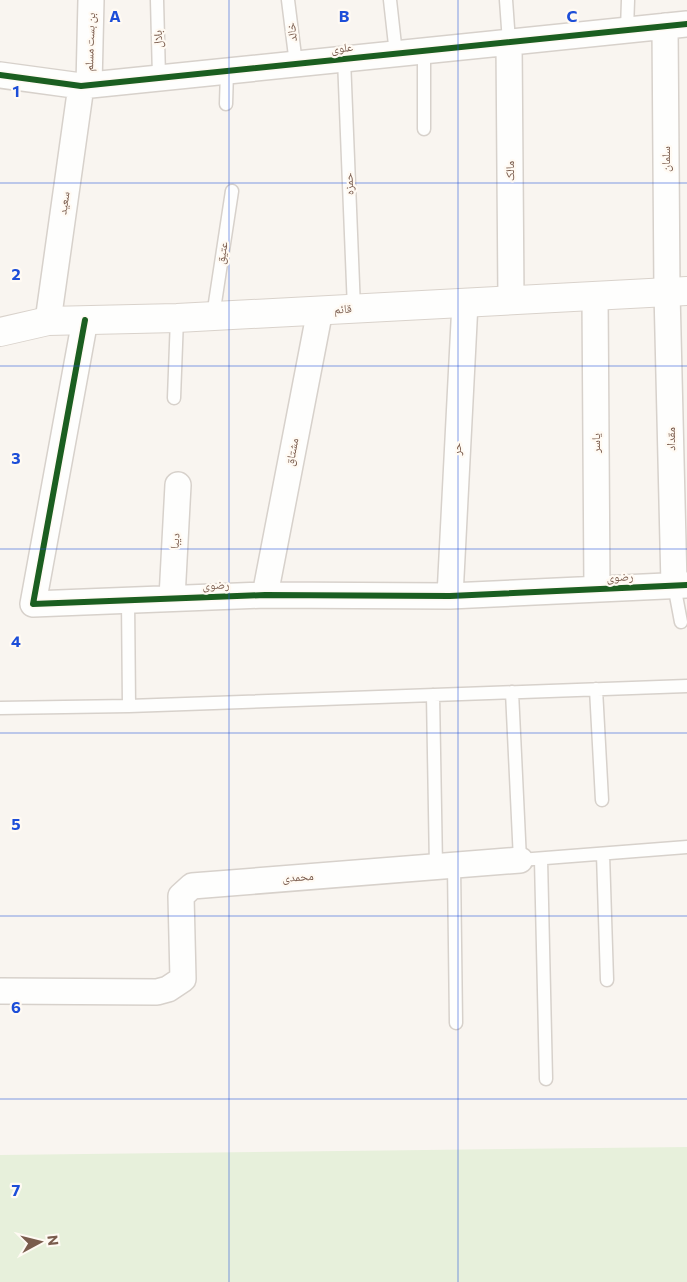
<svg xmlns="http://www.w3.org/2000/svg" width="687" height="1282" font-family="Commissioner,'Noto Naskh Arabic',sans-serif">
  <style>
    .green { fill: #e7f0db }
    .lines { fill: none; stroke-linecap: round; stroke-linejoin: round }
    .lane-casing { stroke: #d7d1cb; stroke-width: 15 }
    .street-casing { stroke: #d7d1cb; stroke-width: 28 }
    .secondary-casing { stroke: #d9d2cb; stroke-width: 30 }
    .lane { stroke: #fefefd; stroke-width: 12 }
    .street { stroke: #fefefd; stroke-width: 25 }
    .secondary { stroke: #fefefd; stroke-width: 28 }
    .cycleway-casing { stroke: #fffaf3; stroke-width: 9 }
    .cycleway { stroke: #1b5e20; stroke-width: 6 }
    .grid { fill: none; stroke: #1d4ed8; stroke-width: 1; stroke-opacity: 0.55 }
    .labels { text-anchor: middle; stroke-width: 4.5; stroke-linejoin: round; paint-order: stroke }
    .street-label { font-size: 12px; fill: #7a5c4d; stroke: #fffaf3 }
    .grid-label { font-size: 16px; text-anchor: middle; font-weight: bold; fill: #1d4ed8; stroke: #fffaf3; stroke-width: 4.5; stroke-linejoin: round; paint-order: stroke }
  </style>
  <rect width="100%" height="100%" fill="#f9f5f0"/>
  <path class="green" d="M687 1147V1282H0V1155Z"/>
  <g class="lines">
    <defs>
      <path id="lane" d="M157 0 159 77
        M288 0 296 64
        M390 0 396 54
        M506 0 509 42
        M627 30 628 0
        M344 59 354 309
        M226 104 227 71
        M424 129V51
        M213 316 232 191
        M174 398 177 318
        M674 585 681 622
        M128 600 129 706 687 686
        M596 689 602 800
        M512 692 520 860 687 847
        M433 695 436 867
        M0 708 129 706
        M603 854 607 980
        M541 859 546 1079
        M454 866 456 1023"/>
      <path id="street" d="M665 26 667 292 674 585
        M509 42 511 300
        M0 75 81 86 687 24
        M89 85 91 0
        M595 296 597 589
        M85 320 33 604 265 595 450 596 687 585
        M48 321 81 86
        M265 595 320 310
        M450 596 465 303
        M172 598 178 485
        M0 991 157 992 168 989 183 979 181 896 192 886 520 860"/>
      <path id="secondary" d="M0 332 48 321 177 318 687 291"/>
    </defs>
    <use href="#lane" class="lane-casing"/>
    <use href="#street" class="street-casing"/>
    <use href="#secondary" class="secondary-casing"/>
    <use href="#lane" class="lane"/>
    <use href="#street" class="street"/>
    <use href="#secondary" class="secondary"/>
    <defs>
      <path id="cycleway" d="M0 75 81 86 687 24
        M85 320 33 604 265 595 450 596 687 585"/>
    </defs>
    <use href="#cycleway" class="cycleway-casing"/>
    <use href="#cycleway" class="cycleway"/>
  </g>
  <path class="grid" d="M229 0V1282M458 0V1282M0 183H687M0 366H687M0 549H687M0 733H687M0 916H687M0 1099H687"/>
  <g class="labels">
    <g class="street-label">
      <text transform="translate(292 32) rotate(-97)" y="4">خالد</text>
      <text transform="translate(158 39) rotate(-92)" y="4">بلال</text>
      <text transform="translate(90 42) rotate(-88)" y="4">بن بست مسلم</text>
      <text transform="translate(342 48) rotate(-6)" y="4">علوی</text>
      <text transform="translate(666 159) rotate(-90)" y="4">سلمان</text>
      <text transform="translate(510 171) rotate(-91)" y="4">مالک</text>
      <text transform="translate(349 184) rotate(-92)" y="4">حمزه</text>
      <text transform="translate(64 203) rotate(-82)" y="4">سعید</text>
      <text transform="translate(222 253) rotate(-81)" y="4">عتیق</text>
      <text transform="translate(343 309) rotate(-3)" y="4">قائم</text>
      <text transform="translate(671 439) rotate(-91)" y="4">مقداد</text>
      <text transform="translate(596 443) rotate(-90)" y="4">یاسر</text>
      <text transform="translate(457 449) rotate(-87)" y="4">حر</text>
      <text transform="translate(292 452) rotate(-79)" y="4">مشتاق</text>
      <text transform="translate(175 541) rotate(-87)" y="4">دیبا</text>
      <text transform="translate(620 577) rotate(-3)" y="4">رضوی</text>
      <text transform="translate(216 585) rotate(-2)" y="4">رضوی</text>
      <text transform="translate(298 877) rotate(-4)" y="4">محمدی</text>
    </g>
  </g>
  <g class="grid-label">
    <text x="115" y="22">A</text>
    <text x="344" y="22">B</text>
    <text x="572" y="22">C</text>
    <text x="16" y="97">1</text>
    <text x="16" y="280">2</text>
    <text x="16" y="464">3</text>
    <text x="16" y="647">4</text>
    <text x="16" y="830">5</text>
    <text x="16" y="1013">6</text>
    <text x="16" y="1196">7</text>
  </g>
  <g transform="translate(40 1242) rotate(83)" stroke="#fffaf3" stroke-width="4" paint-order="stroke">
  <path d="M0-4L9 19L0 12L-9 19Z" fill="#7a5c4d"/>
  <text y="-8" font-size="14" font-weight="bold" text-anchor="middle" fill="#7a5c4d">N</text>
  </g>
</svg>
